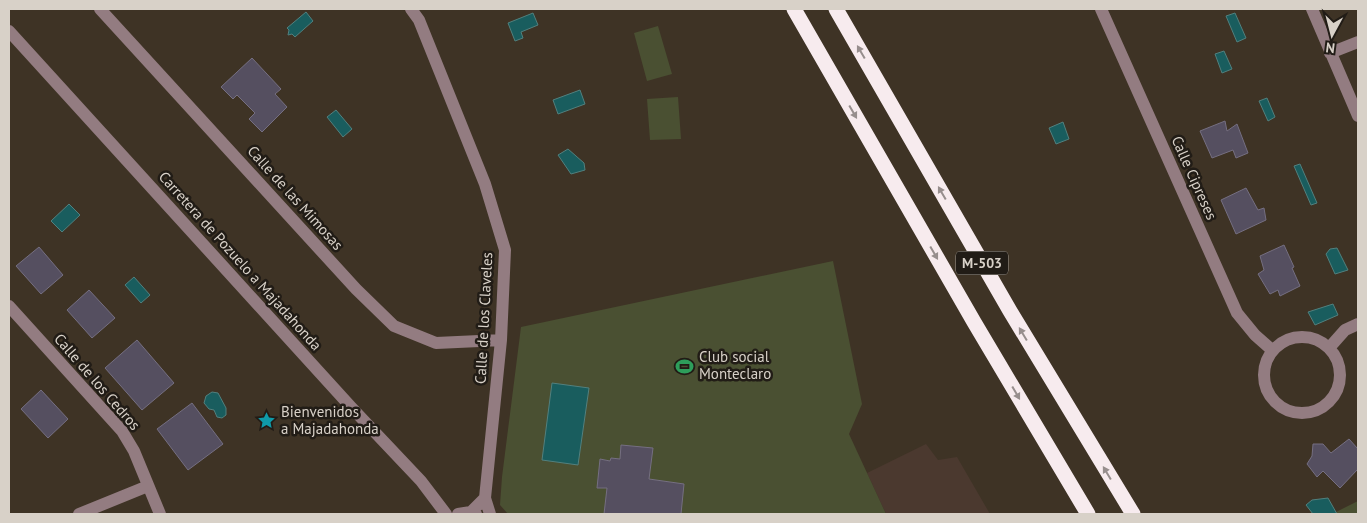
<svg xmlns="http://www.w3.org/2000/svg" width="1367" height="523" font-family="'PT Sans',sans-serif">
  <style>
    .industrial { fill: #4b392f }
    .green { fill: #4a5032 }
    .water { fill: #195d5e; stroke: #52807e }
    .building { fill: #554f60; stroke: #756f81 }
    .lines { fill: none; stroke-linecap: round; stroke-linejoin: round }
    .minor { stroke: #937c81; stroke-width: 12 }
    .highway { stroke: #f7ebee; stroke-width: 15 }
    .oneway { fill: #978e8d }
    .labels { text-anchor: middle; stroke-width: 5; stroke-linejoin: round; paint-order: stroke }
    .shield { fill: #211c16; stroke: #a19b93; stroke-width: 1 }
    .shield-label { font-size: 14px; font-weight: bold; fill: #d8d1c8 }
    .street-label { font-size: 15px; fill: #d8d1c8; stroke: #211c16 }
    .poi-label { font-size: 15px; fill: #d8d1c8; stroke: #211c16; text-anchor: start }
  </style>
  <rect width="100%" height="100%" fill="#3e3325"/>
  <path class="industrial" d="M926 444 938 460 957 457 990 514H886L867 473Z"/>
  <path class="green" d="M658 26 672 74 647 81 634 33Z
    M678 97 681 139 650 140 647 99Z
    M833 261 862 404 849 434 886 514H508L500 505 502 477 521 327Z
    M1358 501V514H1332Z"/>
  <path class="water" d="M306 12 313 21 295 37 292 34 288 35 289 30 287 28Z
    M533 13 538 25 521 32 523 38 515 41 508 23Z
    M1235 13 1246 38 1237 42 1226 16Z
    M1224 51 1232 69 1222 73 1215 54Z
    M580 90 585 104 558 114 553 100Z
    M1267 98 1275 117 1268 121 1259 101Z
    M336 110 352 129 343 137 327 117Z
    M1063 122 1069 139 1056 144 1049 128Z
    M568 149 584 163 585 170 571 174 558 155Z
    M1300 164 1317 203 1311 205 1294 166Z
    M69 204 80 215 62 232 51 221Z
    M1337 248 1348 270 1335 274 1326 254 1330 249Z
    M134 277 150 295 141 303 125 285Z
    M1333 304 1338 315 1315 325 1308 312Z
    M552 383 589 388 578 465 542 460Z
    M212 392 218 393 226 408V415L222 418 217 417 214 410 209 409 204 403 206 396Z
    M1328 498 1337 514H1313L1306 505 1312 500Z"/>
  <path class="building" d="M252 58 281 89 275 94 287 107 262 132 249 119 255 113 237 95 233 99 221 87Z
    M1225 121 1227 131 1237 124 1248 153 1236 158 1233 150 1212 158 1200 131Z
    M1246 188 1258 210 1264 208 1266 220 1236 234 1221 200Z
    M1284 245 1294 267 1292 268 1300 286 1280 296 1278 290 1270 294 1258 274 1264 270 1260 256Z
    M39 247 63 275 41 294 16 266Z
    M89 290 115 318 92 338 67 310Z
    M137 340 174 383 142 410 105 368Z
    M41 390 68 419 48 438 21 409Z
    M192 403 223 444 188 470 157 429Z
    M1349 439 1358 449V469L1340 488 1323 471 1317 477 1307 464 1312 456 1313 444H1323L1331 453Z
    M621 445 653 448 649 479 684 484 681 514H604L607 488H597L600 459 610 461 611 458 620 459Z"/>
  <g class="lines">
    <path class="minor" d="M100 9 356 289 394 326 436 343 501 340
      M411 9 419 20 485 184 505 250 501 340 485 498 490 514
      M1101 9 1237 313 1255 335 1272 350
      M1312 9 1358 116
      M9 31 351 407 421 481 446 514
      M1330 53 1358 42
      M9 306 122 431 134 451 160 514
      M1264 375a38 38 0 1 1 76 0a38 38 0 1 1-76 0Z
      M1329 348 1345 330 1358 324
      M471 512 485 498
      M79 514 148 486
      M458 514 471 512 476 514"/>
    <path class="highway" d="M794 9 974 322 1088 514
      M836 9 1010 311 1133 514"/>
  </g>
  <defs><path id="oneway-solid" d="M-6-.8H1V-3.2L6.5 0L1 3.2V.8H-6Z" transform="scale(1.25)"/></defs>
  <g class="oneway">
    <use href="#oneway-solid" transform="translate(861 52) rotate(-120)"/>
    <use href="#oneway-solid" transform="translate(853 112) rotate(60)"/>
    <use href="#oneway-solid" transform="translate(942 193) rotate(-120)"/>
    <use href="#oneway-solid" transform="translate(934 253) rotate(60)"/>
    <use href="#oneway-solid" transform="translate(1023 334) rotate(-121)"/>
    <use href="#oneway-solid" transform="translate(1016 393) rotate(60)"/>
    <use href="#oneway-solid" transform="translate(1107 473) rotate(-121)"/>
  </g>
  <defs>
    <symbol id="stadium-bare" viewBox="-9 -9 18 18"><path d="M0-5a6.5 5 0 1 0 0 10a6.5 5 0 1 0 0-10ZM-3.5-1.8h7v3.6h-7Z" fill="#2e9e5b" stroke="#211c16" stroke-width="2.5" paint-order="stroke"/></symbol>
    <symbol id="sight-bare" viewBox="-9 -9 18 18"><path d="M0-6L1.8-2.2L6-1.7L2.9 1.2L3.7 5.4L0 3.3L-3.7 5.4L-2.9 1.2L-6-1.7L-1.8-2.2Z" fill="#0f9aa8" stroke="#211c16" stroke-width="2.5" paint-order="stroke"/></symbol>
  </defs>
  <g fill-rule="evenodd">
    <use href="#stadium-bare" x="672" y="354" width="25" height="25"/>
    <use href="#sight-bare" x="254" y="408" width="25" height="25"/>
  </g>
  <g class="labels">
    <rect class="shield" x="956" y="251.5" width="52" height="23" rx="4"/>
    <g class="shield-label">
      <text x="982" y="268">M-503</text>
    </g>
    <g class="street-label">
      <text transform="translate(1194 178) rotate(66)" y="5">Calle Cipreses</text>
      <text transform="translate(295 198) rotate(48)" y="5">Calle de las Mimosas</text>
      <text transform="translate(240 261) rotate(48)" y="5">Carretera de Pozuelo a Majadahonda</text>
      <text transform="translate(484 318) rotate(-87)" y="5">Calle de los Claveles</text>
      <text transform="translate(97 382) rotate(49)" y="5">Calle de los Cedros</text>
    </g>
    <g class="poi-label">
      <text x="699" y="362">Club social<tspan x="699" dy="17">Monteclaro</tspan></text>
      <text x="281" y="417">Bienvenidos<tspan x="281" dy="17">a Majadahonda</tspan></text>
    </g>
  </g>
  <rect width="1367" height="523" fill="none" stroke="#d8d1c8" stroke-width="20"/>
  <g transform="translate(1332 35) rotate(187)" stroke="#211c16" stroke-width="4" paint-order="stroke">
  <path d="M0-4L9 19L0 12L-9 19Z" fill="#d8d1c8"/>
  <text y="-8" font-size="14" font-weight="bold" text-anchor="middle" fill="#d8d1c8">N</text>
  </g>
</svg>
